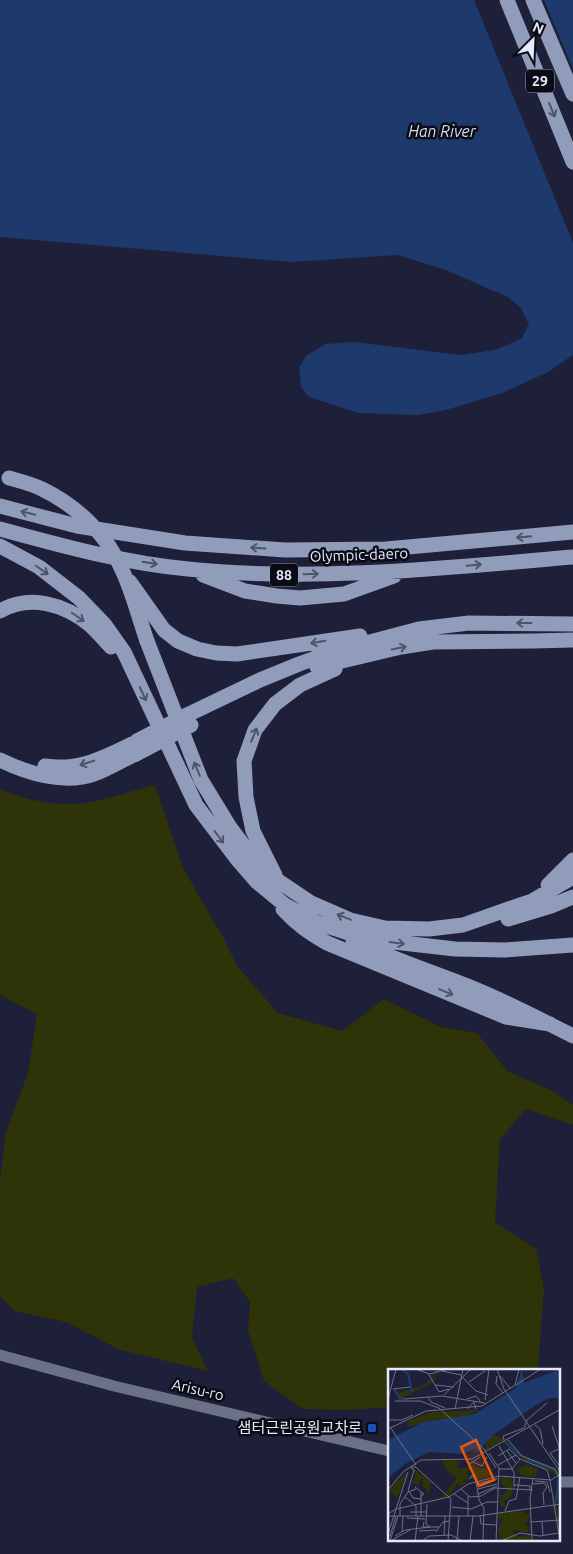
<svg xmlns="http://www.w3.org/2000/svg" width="573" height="1554" font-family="Ubuntu,'Noto Sans KR',sans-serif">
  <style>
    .green { fill: #2e3308 }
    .water { fill: #1e3a6c }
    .pier { fill: #1d2038 }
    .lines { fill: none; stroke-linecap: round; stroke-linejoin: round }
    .secondary { stroke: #6b7285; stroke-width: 11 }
    .highway { stroke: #919cba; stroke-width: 15 }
    .highway-bridge { stroke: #919cba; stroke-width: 15 }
    .oneway { stroke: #4d5468 }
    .transit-dot { fill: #1a4fb4; stroke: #090b15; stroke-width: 2 }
    .labels { text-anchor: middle; stroke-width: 5; stroke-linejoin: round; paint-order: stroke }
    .shield { fill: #090b15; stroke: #a4a7b6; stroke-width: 1 }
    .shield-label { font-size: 14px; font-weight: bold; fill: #e7eafb }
    .street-label { font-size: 15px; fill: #e7eafb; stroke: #090b15 }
    .poi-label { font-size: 15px; fill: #e7eafb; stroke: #090b15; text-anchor: end }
    .water-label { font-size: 16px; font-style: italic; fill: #d5dfef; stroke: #090b15 }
    .inset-river { fill: none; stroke: #1e3a6c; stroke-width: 2.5 }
    .inset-road { fill: none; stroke: #6e7186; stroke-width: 1 }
    .view { fill: #e8590c; fill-opacity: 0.15; stroke: #e8590c; stroke-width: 2.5 }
    .inset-edge { fill: none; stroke: #e7eafb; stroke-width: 2.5 }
  </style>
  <rect width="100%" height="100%" fill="#1d2038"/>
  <path class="green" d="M155 785 183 868 224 939 237 966 278 1013 342 1031 384 999 441 1027 477 1033 507 1071 551 1090 573 1105V1125L526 1109 500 1139 495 1222 536 1249 544 1289 538 1370H389V1407L349 1410 303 1409 264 1381 248 1330 250 1302 233 1278 197 1287 192 1337 208 1371 120 1350 66 1322 14 1311 0 1296V1182L5 1135 28 1073 37 1014 0 995V789C26 801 63 808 91 802 113 798 134 790 155 785Z"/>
  <path class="water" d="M0 0H573V355L548 372 502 393 446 410 418 415 358 413 309 397 301 387 299 368 306 356 326 344 354 342 460 355 495 350 521 339 529 325 521 308 508 297 446 270 398 255 292 262 0 237Z"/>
  <path class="pier" d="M474 0H544L573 69V243Z"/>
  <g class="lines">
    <path class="secondary" d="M0 1355 114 1386 389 1451
      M559 1482H573"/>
    <path class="highway" d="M507 0 573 162
      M533 0 573 94
      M0 506 77 526 185 543 285 550 386 549 573 532
      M0 529C62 546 124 563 188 569 316 582 445 568 573 557
      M0 546 39 567 79 598 105 625 124 652 196 805 237 859 257 882 285 905 318 923 358 936 394 942 455 949 505 950 573 945
      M203 575 245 591 277 596 300 598 344 594 394 576
      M130 582 164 630 178 641 197 649 216 653 237 654 360 636
      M0 611C30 594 64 604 90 625 98 632 104 640 111 647
      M147 641 201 780 229 826 262 870 311 903 350 920 385 928 429 929 463 925 520 905 532 901 573 877
      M317 667 401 647 433 642 533 641 573 640
      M187 715 260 680 299 664 332 652 419 629 469 623 573 624
      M0 760C26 773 65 785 94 774 108 769 122 760 136 754
      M45 766C79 771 103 758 132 744
      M275 875 253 831 246 797 244 761 255 730 275 704 300 685 335 669
      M548 885 573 860
      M283 909C296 924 310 933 327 943L506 1017 550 1024
      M508 919 551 906 573 897
      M353 940C391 959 430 971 470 987 505 1001 539 1019 573 1036"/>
    <path class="highway-bridge" d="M9 478C20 481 32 484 42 489 77 506 108 535 123 572 133 594 139 618 147 641
      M137 741 187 715
      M136 754 191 725"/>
  </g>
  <defs><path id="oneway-shaft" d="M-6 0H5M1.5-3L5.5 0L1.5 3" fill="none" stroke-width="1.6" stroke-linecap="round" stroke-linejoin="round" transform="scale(1.25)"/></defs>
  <g class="oneway">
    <use href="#oneway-shaft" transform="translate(552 110) rotate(68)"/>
    <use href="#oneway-shaft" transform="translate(28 513) rotate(-166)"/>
    <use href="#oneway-shaft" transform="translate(524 537) rotate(175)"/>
    <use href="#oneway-shaft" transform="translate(258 548) rotate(-176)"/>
    <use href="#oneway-shaft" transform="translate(150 563) rotate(9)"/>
    <use href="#oneway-shaft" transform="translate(474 565) rotate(-5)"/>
    <use href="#oneway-shaft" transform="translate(42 570) rotate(35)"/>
    <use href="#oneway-shaft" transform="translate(311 574) rotate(-2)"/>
    <use href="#oneway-shaft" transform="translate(78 617) rotate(35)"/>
    <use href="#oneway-shaft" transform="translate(524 623) rotate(-180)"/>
    <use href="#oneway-shaft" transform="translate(318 642) rotate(171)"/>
    <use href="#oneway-shaft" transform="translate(399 648) rotate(-12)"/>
    <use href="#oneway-shaft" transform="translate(143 694) rotate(64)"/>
    <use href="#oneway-shaft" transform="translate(254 735) rotate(-67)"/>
    <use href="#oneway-shaft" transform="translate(87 763) rotate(163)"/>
    <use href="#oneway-shaft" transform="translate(197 769) rotate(-112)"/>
    <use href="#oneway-shaft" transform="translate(219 837) rotate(53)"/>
    <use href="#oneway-shaft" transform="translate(344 917) rotate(-158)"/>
    <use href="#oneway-shaft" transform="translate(397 943) rotate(8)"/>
    <use href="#oneway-shaft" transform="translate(446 992) rotate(22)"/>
  </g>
  <rect class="transit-dot" x="367" y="1423" width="10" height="10" rx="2.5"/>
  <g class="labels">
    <g class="shield">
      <rect x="526" y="69.5" width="28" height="23" rx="4"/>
      <rect x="270" y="563.5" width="28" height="23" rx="4"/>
    </g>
    <g class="shield-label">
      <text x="540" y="86">29</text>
      <text x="284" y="580">88</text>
    </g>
    <g class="street-label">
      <text transform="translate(359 555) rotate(-2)" y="5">Olympic-daero</text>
      <text transform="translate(198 1390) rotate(13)" y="5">Arisu-ro</text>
    </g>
    <g class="poi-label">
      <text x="362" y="1433">샘터근린공원교차로</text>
    </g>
    <g class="water-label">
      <text x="442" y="137">Han River</text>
    </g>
  </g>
  <g transform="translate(388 1369)">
    <rect width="172" height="172" fill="#1d2038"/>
    <path d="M47 0H50V5L42 15 12 30 9 24 36 16 48 5ZM91 41 75 48 41 51 21 58 19 52 45 43ZM105 66 114 69 132 85 168 100 172 107 169 133 172 171 166 129 171 107 132 88 114 72 98 81 97 73ZM56 91 72 92 69 98 72 100 86 96 92 100 105 99 106 101 99 100 103 107 89 111 86 103 79 102 82 110 74 111 79 115 71 117 70 113 62 126 52 130 69 109 60 103 54 94ZM139 95 150 100 148 108 135 107 128 100ZM24 99H26L42 113V123L38 126 40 121 35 118 34 109 30 116 25 114 28 103ZM19 104 10 128 1 123 8 113ZM113 108H122L125 113 123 128 116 132 118 139 112 136V126H116L119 119 113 115ZM138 142 136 146 144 143 137 156 142 158 140 164 124 161 130 168 142 166 143 172H112L110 160 115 150 111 151V144Z" fill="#2e3308"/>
    <path d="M134 0 136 14 172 0V29H161L151 34 105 66 89 83 85 84 90 79 73 85 41 83 17 95 0 109V71L35 53 87 45 128 19Z" fill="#1e3a6c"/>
    <path class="inset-river" d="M14 0 20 5 24 23M6 20 12 30 16 29M117 73 133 87M138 90 167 101M168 134 171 106"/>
    <path class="inset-road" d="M27 0 42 5 59 0M109 0 116 20 173 104M54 2 73 6M40 4 51 23 61 20M73 7 88 22 100 26M109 7 108 15 115 24M112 7 122 19M81 13 97 2M47 16 66 18M127 16 131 0M5 20 22 18M56 26 83 0M40 28 43 33 57 39M0 30 8 0M16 30 54 27 97 34M79 30 88 27 92 32M97 31 101 0M7 32H32L51 39 96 80 108 99M67 40 75 0M79 40 86 33 88 40M0 51H14L25 46M147 56 152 60 155 75M164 57 173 84M2 58 28 96M0 60 38 42 94 37 153 0M116 71 115 67 136 59 139 51 159 34M120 71 134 87 167 100 170 107M111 77 126 103V118M173 79 162 84 173 99M119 82 128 94M101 84 111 99 108 172M110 87 121 80 132 90 159 101 162 111M84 93 80 96 92 88M85 93 94 97 99 88M110 96 128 86M23 98H28L36 106M111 100H124L132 90M35 105 63 130 60 172M82 110 84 106 88 112 91 131 96 139 95 172M162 111 172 172M147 112 159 113 162 123M88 115 109 110M145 115 156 114 159 118M126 116 142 117V121M27 118 36 125 33 127M73 120 82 128 93 127 107 119 145 121M90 120 109 115M0 121 15 103 33 91 84 90 173 40M20 122 26 101 23 99M21 122 25 129 33 130M66 125 80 134M90 125 109 117M80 127V147M17 128 28 137V147M61 128 80 115 111 107 163 111 173 105M39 135 38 155 42 158M156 136 155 124 159 118M64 138 83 140 99 133H110M117 142 121 132 128 130 132 108M22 143H38M0 145 8 140 61 128M0 147H90L173 135M12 147V135L20 123 28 120M33 147V123M92 147 93 155 109 156M19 149 37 150M154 152 155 167M36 153 35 158H51M142 153 173 151M31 162 49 161M14 163 15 147M48 163 55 153 61 152M0 165 20 103M56 166 57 147M2 167 8 147M7 167 17 161 42 158M4 171 22 161M69 171 71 147M2 172 10 147M27 172 30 147M34 172 41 167 63 166 75 172M82 172 85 147M113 172 132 164 152 167 171 164M144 172 142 130 145 109"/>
    <path class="view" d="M88 71 106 111 91 117 73 78Z"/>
    <rect width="172" height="172" class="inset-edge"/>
  </g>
  <g transform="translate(533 40) rotate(24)" stroke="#090b15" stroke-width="4" paint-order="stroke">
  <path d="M0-4L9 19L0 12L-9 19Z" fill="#e7eafb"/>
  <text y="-8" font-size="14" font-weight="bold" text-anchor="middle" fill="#e7eafb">N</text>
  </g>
</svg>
